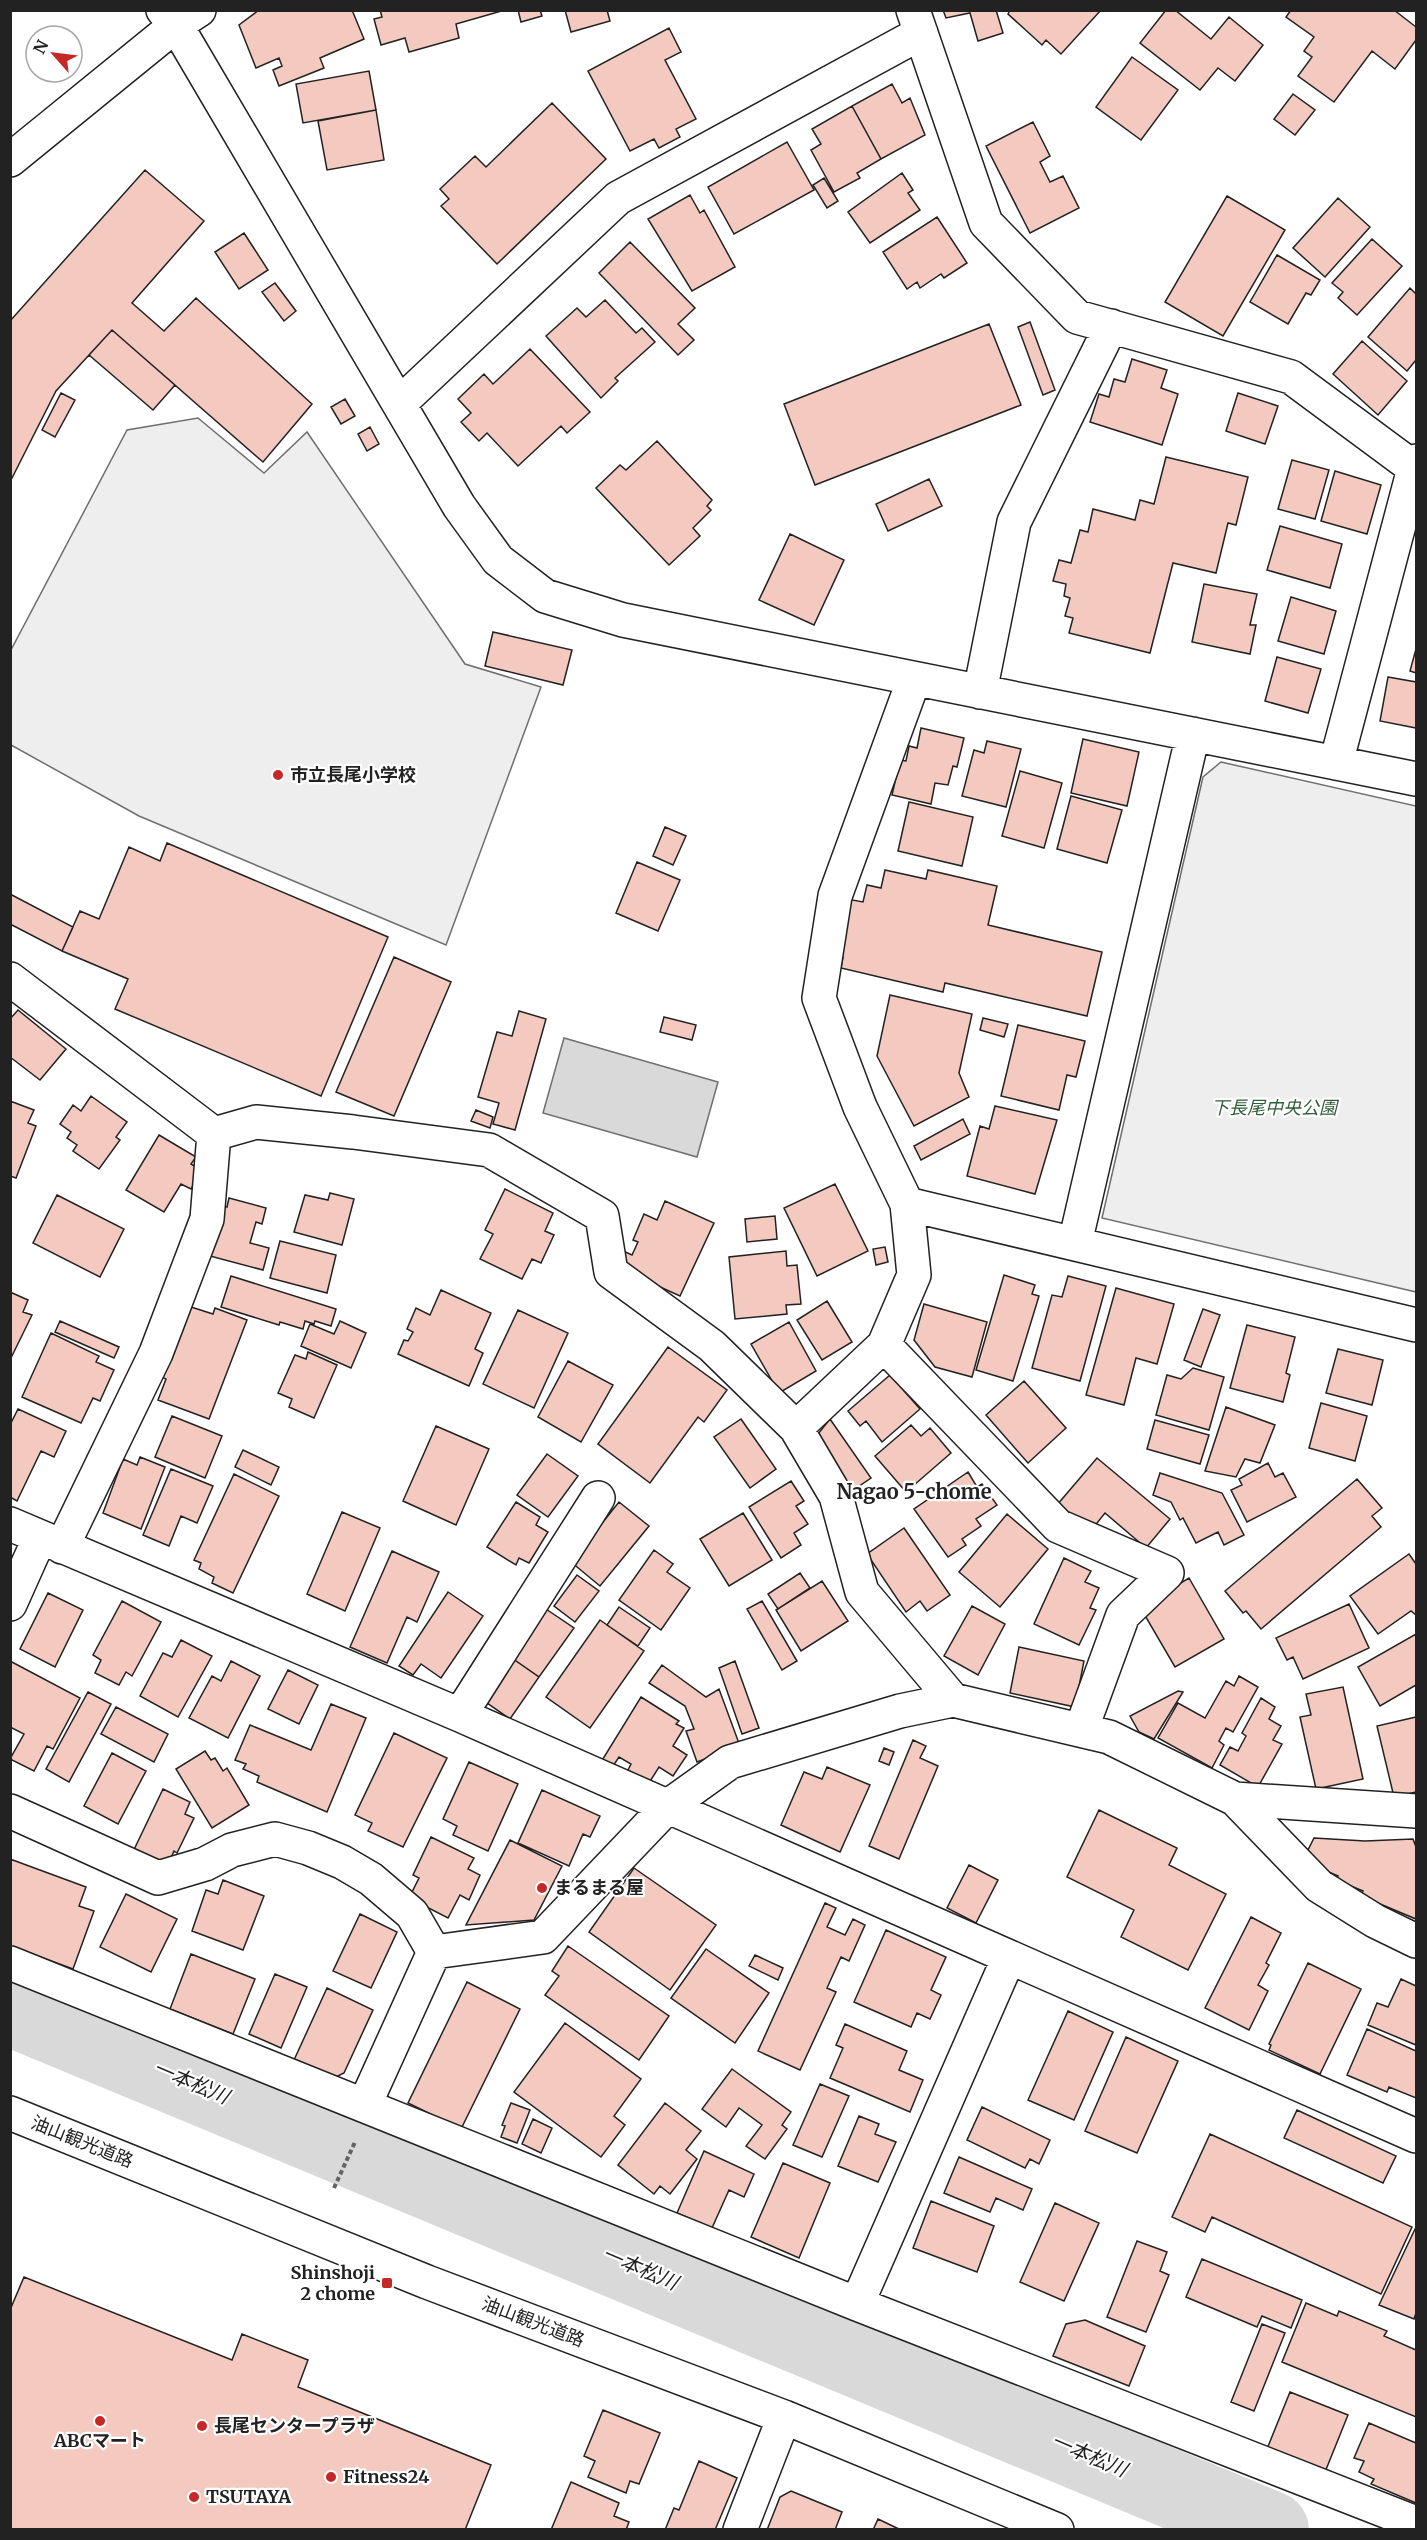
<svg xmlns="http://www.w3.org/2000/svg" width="1427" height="2540" font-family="Merriweather,'Noto Sans JP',serif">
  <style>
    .green { fill: #eee; stroke: #6f6f6f; stroke-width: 1.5 }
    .water { fill: #d9d9d9; stroke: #6f6f6f; stroke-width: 1.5 }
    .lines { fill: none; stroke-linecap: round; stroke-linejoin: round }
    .river { stroke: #d9d9d9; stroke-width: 78 }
    .building { fill: #f3c9c0; stroke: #222; stroke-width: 1.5 }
    .minor-casing { stroke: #222; stroke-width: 36 }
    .path { stroke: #646464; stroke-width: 4; stroke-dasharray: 4.5 3; stroke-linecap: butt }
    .minor { stroke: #fff; stroke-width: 33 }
    .poi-dot { fill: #c62828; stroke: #fff; stroke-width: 2 }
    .labels { text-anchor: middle; stroke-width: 4.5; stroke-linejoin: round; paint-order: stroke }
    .poi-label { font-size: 18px; font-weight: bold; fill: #222; stroke: #fff; text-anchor: start }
    .park-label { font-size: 18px; font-style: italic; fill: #2f5e38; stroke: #fff }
    .street-label { font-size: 18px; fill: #222; stroke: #fff }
    .neighbourhood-label { font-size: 20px; font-weight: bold; fill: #222; stroke: #fff }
    .water-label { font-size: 20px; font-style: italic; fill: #222; stroke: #fff }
  </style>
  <rect width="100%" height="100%" fill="#fff"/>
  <path class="green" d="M198 418 264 473 307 432 465 664 541 687 446 945 139 816 11 745V650L127 430Z
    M1221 762 1416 806V1292L1102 1218 1203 777Z"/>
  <path class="water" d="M564 1038 718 1082 697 1157 543 1113Z"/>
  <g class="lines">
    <path class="river" d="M10 2007 1270 2530"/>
  </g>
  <path class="building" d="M259 10H352L364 39 320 58 324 68 279 86 273 70 282 66 279 58 256 68 239 25Z
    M380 10H505L456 24 459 38 409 52 405 38 381 45 374 19 382 17Z
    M518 10H540L542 16 521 22Z
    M565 10H607L610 21 571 32Z
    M943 10H996L1003 33 978 41 970 13 946 18Z
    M1010 10H1101L1061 54 1046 40 1042 45 1008 14Z
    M1166 10H1175L1211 39 1229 17 1263 45 1235 81 1218 68 1200 90 1140 43Z
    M1291 10H1394L1416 27V40L1395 69 1372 51 1334 102 1298 76 1312 57 1304 51 1314 37 1286 17Z
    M669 28 681 52 665 60 696 119 676 129 680 137 659 148 654 139 630 151 588 71Z
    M1132 57 1178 90 1141 140 1096 107Z
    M369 71 376 110 303 123 296 84Z
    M892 84 902 103 910 98 925 135 881 159 852 106Z
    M1293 94 1315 110 1295 135 1274 119Z
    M552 103 606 159 497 264 441 206 449 199 440 189 475 156 486 167Z
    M852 106 881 159 857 173 860 178 834 192 811 150 821 144 812 129Z
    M376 110 384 160 327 170 318 121Z
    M1033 122 1050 156 1040 162 1050 182 1063 176 1079 208 1030 233 986 146Z
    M787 142 814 190 734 234 708 187Z
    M145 170 204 221 132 303 164 331 196 298 312 404 263 462 112 330 56 391 10 482V321Z
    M902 173 913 190 908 193 920 210 870 243 848 212Z
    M824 178 838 201 827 208 813 185Z
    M690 195 700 213 704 210 735 267 692 291 648 219Z
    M1227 196 1285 230 1223 336 1165 302Z
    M1338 198 1370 227 1325 277 1293 248Z
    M937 217 967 263 944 278 941 274 920 288 917 282 907 289 883 252Z
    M244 233 268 270 239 289 215 252Z
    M1372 239 1402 266 1357 315 1338 298 1343 292 1332 283Z
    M630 242 695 308 678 324 694 340 678 355 599 273Z
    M1277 255 1320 280 1311 295 1306 293 1288 324 1250 302Z
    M275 283 296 311 284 321 262 292Z
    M1410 288 1416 294V360L1407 371 1368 337Z
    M605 300 636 333 642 328 655 342 615 378 618 381 601 398 546 336 577 308 586 317Z
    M1030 322 1055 390 1043 395 1018 327Z
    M989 324 1021 405 815 485 784 404Z
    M112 330 175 385 153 410 89 355Z
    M1362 341 1407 381 1378 415 1333 374Z
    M530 349 590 412 567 433 561 426 518 466 487 433 479 441 461 422 471 413 458 399 484 374 493 384Z
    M1132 359 1167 370 1161 388 1178 394 1162 445 1090 422 1099 394 1109 397 1114 379 1125 382Z
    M61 393 75 400 55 437 42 430Z
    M1238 393 1278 406 1265 444 1226 431Z
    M345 399 355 416 341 424 331 407Z
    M370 427 379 444 367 451 358 434Z
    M657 441 712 500 707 506 711 510 693 528 700 536 669 565 596 488 620 465 626 470Z
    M1166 457 1248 477 1236 525 1228 523 1216 573 1173 563 1150 653 1069 633 1073 618 1065 616 1070 598 1064 596 1066 584 1053 581 1059 560 1071 563 1080 530 1088 532 1093 509 1135 520 1140 500 1154 504Z
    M1292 460 1329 470 1315 519 1278 509Z
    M1335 471 1381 485 1367 534 1321 521Z
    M929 479 942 506 888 531 876 504Z
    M1280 526 1342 544 1330 588 1267 570Z
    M790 534 844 560 814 625 759 600Z
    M1204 584 1257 594 1250 625H1256L1250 654 1192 642Z
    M1291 597 1336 611 1324 654 1278 641Z
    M493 632 572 650 563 685 485 666Z
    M1416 649V673L1410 671Z
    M1277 657 1321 669 1308 713 1265 701Z
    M1388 677 1416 682V728L1380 721Z
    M921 728 964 738 957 767 953 766 948 785 935 783 931 804 892 795 900 760 906 761 909 746 917 748Z
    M1083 739 1139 752 1127 806 1071 793Z
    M987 741 1021 749 1006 807 962 796 974 750 984 753Z
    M1020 771 1062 783 1044 848 1002 836Z
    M1071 796 1122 810 1107 863 1057 849Z
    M909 802 973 817 962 866 898 851Z
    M665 827 686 836 673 865 653 856Z
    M167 843 388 937 321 1096 115 1009 128 979 62 951 80 911 99 919 129 847 160 861Z
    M637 862 680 880 658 931 616 913Z
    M885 870 926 879 928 870 997 886 988 925 1102 952 1087 1016 945 983 943 992 841 968 843 957 834 955 847 899 863 902 867 885 881 888Z
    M10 894 73 927 62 951 10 924Z
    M394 957 451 982 394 1116 336 1092Z
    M890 995 972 1014 959 1073 969 1097 914 1126 877 1056Z
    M18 1010 66 1049 40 1080 10 1057V1019Z
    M519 1011 546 1019 515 1130 493 1124 499 1103 478 1097 497 1032 512 1036Z
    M664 1017 696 1025 692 1040 660 1032Z
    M983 1018 1008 1024 1004 1037 980 1030Z
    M1018 1025 1085 1041 1076 1077 1067 1075 1059 1110 1001 1096Z
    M91 1096 127 1122 116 1137 120 1140 99 1169 73 1151 77 1145 67 1138 71 1132 60 1124 73 1105 81 1111Z
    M10 1101 34 1110 28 1123 36 1126 16 1178 10 1176Z
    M995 1106 1057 1120 1035 1194 967 1176 980 1126 989 1129Z
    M476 1110 493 1117 490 1128 471 1121Z
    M963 1119 970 1134 921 1160 914 1146Z
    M159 1135 196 1157 191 1164 201 1170 191 1189 181 1184 164 1212 126 1190Z
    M835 1184 868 1251 817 1276 784 1208Z
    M505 1189 553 1213 545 1231 554 1235 541 1263 532 1259 522 1279 480 1259 493 1234 485 1230Z
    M330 1193 354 1199 342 1245 294 1232 305 1195 328 1200Z
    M57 1195 124 1229 100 1277 33 1243Z
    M229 1198 266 1208 262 1224 256 1222 250 1243 269 1248 263 1270 210 1256 223 1206 227 1207Z
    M665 1201 714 1223 680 1296 614 1266 621 1250 632 1255 638 1242 633 1240 644 1214 657 1220Z
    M775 1216 777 1239 747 1242 745 1219Z
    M280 1241 336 1255 327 1293 270 1278Z
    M885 1247 888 1262 876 1265 873 1249Z
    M786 1251 787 1266 797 1265 801 1304 786 1305 787 1314 735 1319 729 1257Z
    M1004 1275 1035 1285 1032 1294 1039 1296 1013 1381 976 1370Z
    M231 1276 336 1309 331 1326 315 1321 314 1324 305 1321 303 1329 280 1322 279 1325 221 1307Z
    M1068 1276 1106 1286 1080 1381 1032 1368 1052 1295 1062 1297Z
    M1116 1288 1174 1304 1157 1364 1136 1358 1124 1405 1086 1395Z
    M441 1290 491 1313 475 1349 483 1353 469 1386 398 1354 404 1340 408 1341 413 1332 407 1329 416 1308 430 1315Z
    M10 1292 28 1300 23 1312 32 1315 10 1360Z
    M827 1301 852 1342 822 1360 797 1320Z
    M924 1304 987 1322 972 1377 935 1367 914 1340Z
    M188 1306 213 1314 215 1308 247 1320 209 1419 158 1400 166 1379 158 1375Z
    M1203 1309 1220 1315 1201 1367 1184 1360Z
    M518 1310 568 1333 534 1408 483 1384Z
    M60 1321 119 1347 114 1358 55 1332Z
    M340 1321 366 1333 351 1368 301 1346 310 1324 334 1334Z
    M789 1322 816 1371 779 1393 751 1344Z
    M1247 1325 1295 1337 1286 1373 1290 1375 1283 1402 1230 1388Z
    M51 1333 99 1356 96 1362 114 1370 100 1401 93 1398 81 1423 22 1397Z
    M668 1347 727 1390 704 1422 698 1417 650 1483 598 1444Z
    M1338 1349 1383 1360 1372 1405 1326 1393Z
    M308 1352 337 1365 314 1418 289 1407 292 1399 278 1393 295 1355 306 1359Z
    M568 1361 613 1385 581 1442 538 1417Z
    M1193 1368 1224 1377 1209 1430 1156 1415 1167 1375 1181 1379Z
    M890 1375 920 1409 882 1442 866 1421 860 1426 848 1411Z
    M1024 1381 1066 1428 1028 1463 986 1415Z
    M1321 1403 1367 1416 1355 1461 1309 1448Z
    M1226 1407 1275 1425 1260 1463 1245 1459 1236 1477 1205 1471Z
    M18 1409 66 1431 54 1457 41 1451 17 1501 10 1497V1425Z
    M172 1416 222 1436 205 1478 155 1457Z
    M741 1419 776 1469 750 1488 714 1437Z
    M830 1419 871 1478 843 1497 814 1439Z
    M1155 1420 1209 1435 1200 1464 1147 1449Z
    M911 1425 921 1436 930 1428 951 1453 906 1492 875 1456Z
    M436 1426 489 1449 456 1525 403 1501Z
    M243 1450 279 1467 271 1485 235 1467Z
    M547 1454 578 1476 548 1517 517 1495Z
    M140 1457 165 1467 141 1529 103 1513 123 1459 137 1465Z
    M1097 1458 1170 1519 1146 1548 1105 1513 1089 1533 1057 1505Z
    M1268 1463 1275 1477 1283 1473 1296 1497 1247 1522 1231 1490 1242 1485 1239 1479Z
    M171 1469 213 1486 197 1523 181 1516 169 1546 143 1535Z
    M968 1472 977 1487 982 1484 997 1505 976 1519 981 1526 962 1539 966 1545 948 1557 914 1509Z
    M1160 1473 1222 1493 1244 1535 1224 1545 1218 1532 1196 1543 1183 1518 1180 1520 1171 1502 1153 1495Z
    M234 1474 279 1496 233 1593 212 1583 214 1577 199 1569 201 1563 194 1560Z
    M1357 1479 1382 1508 1372 1516 1381 1527 1261 1629 1246 1611 1243 1613 1225 1591Z
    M791 1481 804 1501 796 1506 808 1524 794 1533 801 1545 781 1558 749 1507Z
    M516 1502 540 1517 536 1525 548 1532 529 1563 519 1558 516 1565 487 1547Z
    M619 1502 649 1526 600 1586 571 1562Z
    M342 1512 380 1528 345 1611 307 1594Z
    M743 1513 772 1560 729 1586 700 1539Z
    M1007 1514 1048 1549 1000 1607 959 1572Z
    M904 1528 950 1595 927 1611 920 1601 906 1612 867 1554Z
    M654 1550 673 1564 667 1572 690 1588 661 1630 619 1600Z
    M392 1551 439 1572 417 1622 407 1617 387 1663 350 1647Z
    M1409 1554 1416 1564V1615L1411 1611 1378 1634 1350 1596Z
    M1064 1558 1091 1571 1085 1582 1099 1588 1090 1608 1096 1610 1079 1645 1034 1624Z
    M800 1573 810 1588 778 1609 768 1594Z
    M577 1575 599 1591 575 1622 554 1606Z
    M1189 1578 1224 1639 1175 1667 1140 1607Z
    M822 1581 848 1621 801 1651 776 1610Z
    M448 1592 483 1616 441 1678 421 1664 413 1675 399 1666Z
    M48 1593 83 1610 55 1667 20 1649Z
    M122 1601 161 1622 132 1676 126 1672 119 1685 95 1673 101 1660 93 1655Z
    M762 1601 797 1661 782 1670 747 1609Z
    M1349 1604 1369 1648 1303 1679 1293 1657 1287 1660 1276 1638Z
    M972 1606 1005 1624 978 1675 944 1656Z
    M543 1607 574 1628 539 1677 509 1656Z
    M619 1607 650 1628 638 1646 607 1625Z
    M600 1620 644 1651 590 1728 546 1697Z
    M1416 1634V1685L1380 1706 1358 1667Z
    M181 1640 212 1656 178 1717 140 1696 163 1653 172 1657Z
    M1019 1647 1084 1661 1075 1707 1010 1693Z
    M509 1656 539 1677 510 1719 480 1698Z
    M10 1661 80 1698 53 1749 47 1746 34 1771 10 1759 24 1734 10 1727Z
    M231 1661 260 1676 228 1738 189 1718 212 1676 221 1681Z
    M735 1661 759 1728 742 1734 719 1668Z
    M662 1665 706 1697 719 1689 740 1746 697 1762 686 1731 694 1729 685 1706 649 1683Z
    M288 1670 318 1685 299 1724 268 1709Z
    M1239 1676 1258 1687 1233 1732 1226 1728 1219 1741 1224 1745 1212 1768 1158 1738 1178 1703 1205 1718 1226 1681 1234 1686Z
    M1343 1687 1363 1779 1316 1789 1300 1717 1311 1715 1306 1694Z
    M1178 1691 1183 1692 1154 1739 1139 1732 1130 1716Z
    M88 1692 111 1704 69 1782 46 1769Z
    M641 1697 679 1721 676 1724 684 1728 673 1746 687 1755 673 1776 659 1767 649 1783 628 1770 631 1764 619 1757 611 1769 601 1762Z
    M1261 1698 1275 1707 1269 1719 1281 1726 1273 1740 1282 1744 1258 1787 1220 1765 1230 1747 1238 1751 1246 1736 1242 1733Z
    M331 1704 366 1718 327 1812 257 1782 259 1776 243 1769 246 1764 235 1760 250 1725 311 1750Z
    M116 1707 168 1734 154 1762 101 1734Z
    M1416 1717V1792L1394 1797 1377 1726Z
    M394 1733 447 1758 403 1847 368 1831 372 1823 355 1815Z
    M913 1740 926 1746 920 1758 938 1766 899 1859 869 1846Z
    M884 1748 894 1752 889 1765 879 1761Z
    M205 1751 211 1760 215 1758 223 1771 227 1768 249 1805 212 1828 176 1769Z
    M112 1753 146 1771 118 1824 84 1806Z
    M469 1762 518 1784 488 1851 453 1835 457 1826 443 1819Z
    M827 1767 870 1785 840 1852 781 1825 804 1772 822 1779Z
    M163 1789 190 1802 185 1814 194 1818 177 1853 174 1851 166 1869 130 1858Z
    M542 1790 600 1816 590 1837 583 1834 569 1866 518 1843Z
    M1099 1810 1177 1848 1169 1865 1226 1894 1188 1970 1121 1937 1134 1910 1067 1877Z
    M431 1837 474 1858 468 1869 480 1875 469 1900 460 1895 448 1918 409 1898 419 1878 413 1875Z
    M1314 1838 1365 1841 1413 1839 1416 1847V1919L1361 1896 1363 1891 1336 1880 1338 1876 1314 1866 1305 1856Z
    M510 1840 562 1866 534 1920 466 1925Z
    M10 1859 86 1887 79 1906 94 1911 73 1969 10 1946Z
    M969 1865 998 1880 976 1923 947 1908Z
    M634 1868 716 1925 670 1990 589 1932Z
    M223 1880 264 1896 243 1950 192 1931 206 1890 218 1894Z
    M126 1894 177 1919 151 1972 100 1947Z
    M825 1903 836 1908 827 1927 845 1935 853 1919 865 1925 849 1961 841 1957 827 1988 836 1992 800 2070 758 2051Z
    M360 1914 397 1932 371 1988 333 1971Z
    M1251 1917 1281 1933 1266 1963 1269 1965 1258 1985 1268 1991 1249 2030 1205 2008Z
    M886 1930 946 1957 931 1990 941 1995 930 2019 917 2013 911 2027 854 2002Z
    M568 1946 669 2016 639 2060 545 1995 559 1976 552 1971Z
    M706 1949 769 1993 735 2043 671 1998Z
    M191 1954 255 1979 233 2034 170 2009Z
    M755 1955 783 1968 778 1980 749 1966Z
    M1308 1963 1361 1989 1320 2074 1269 2050 1271 2045 1269 2044Z
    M275 1974 307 1987 281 2048 249 2034Z
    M1401 1979 1416 1986V2045L1368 2025 1377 2003 1388 2007Z
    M467 1982 520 2009 461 2129 408 2103Z
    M327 1988 373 2010 344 2073 336 2077 294 2060Z
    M1068 2011 1113 2032 1074 2120 1028 2100Z
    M565 2023 641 2079 614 2116 625 2125 601 2157 514 2092Z
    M845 2024 907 2051 899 2070 923 2080 910 2112 830 2078 843 2048 836 2045Z
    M1367 2029 1416 2051V2098L1389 2087 1387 2092 1347 2075Z
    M1126 2037 1178 2061 1137 2153 1085 2131Z
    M732 2069 791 2112 782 2125 787 2129 765 2159 746 2146 762 2125 739 2108 726 2127 702 2109Z
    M820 2084 849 2096 822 2157 793 2145Z
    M511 2103 530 2110 517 2143 501 2137 505 2126 502 2125Z
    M665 2103 701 2131 686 2150 697 2159 670 2194 660 2186 654 2194 618 2165Z
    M982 2107 1050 2140 1039 2164 1030 2159 1025 2168 967 2140Z
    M1297 2110 1396 2156 1383 2183 1284 2138Z
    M859 2116 879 2124 875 2134 896 2142 878 2182 838 2166Z
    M533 2119 552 2128 541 2153 522 2144Z
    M1210 2134 1412 2227 1381 2294 1212 2217 1205 2232 1172 2217Z
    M704 2151 754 2174 744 2197 729 2190 712 2228 677 2213Z
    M959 2157 1032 2189 1023 2210 996 2198 990 2212 944 2193Z
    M783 2163 830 2183 799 2258 751 2237Z
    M931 2201 994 2226 977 2272 913 2248Z
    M1055 2203 1099 2223 1064 2301 1020 2282Z
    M1416 2227V2313L1414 2319 1379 2305Z
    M1137 2241 1167 2252 1160 2271 1169 2275 1146 2332 1107 2317Z
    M1202 2259 1302 2300 1291 2328 1262 2316 1257 2327 1186 2297Z
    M24 2277 232 2360 242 2334 308 2360 298 2387 491 2465 465 2530H10V2310Z
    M1306 2303 1337 2316 1339 2311 1387 2331 1384 2336 1416 2350V2417L1282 2362Z
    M1085 2320 1145 2346 1129 2386 1053 2356 1066 2324Z
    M1262 2324 1285 2333 1254 2411 1231 2402Z
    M1290 2392 1348 2415 1325 2472 1267 2449Z
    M603 2410 660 2433 639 2484 630 2481 626 2493 588 2477 595 2461 584 2456Z
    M1369 2423 1416 2443V2503L1371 2484 1374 2479 1359 2472 1364 2461 1354 2458Z
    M699 2461 737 2478 715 2530H665L674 2508 679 2510Z
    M571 2482 619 2503 614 2516 629 2522 626 2530H551Z
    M791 2491 842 2512 835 2530H767L780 2497Z
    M878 2519 901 2530H873Z"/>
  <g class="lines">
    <defs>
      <path id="minor" d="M163 10 176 25 459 506 498 560 545 596 623 620 1416 779
        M913 10 986 223 1077 317 1291 377 1414 468
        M10 160 176 25 199 10
        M399 404 618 198 921 33
        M914 679 835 896 819 998 860 1107 907 1204 1416 1325
        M980 692 1014 522 1111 326
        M1336 763 1416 461
        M10 979 214 1134 256 1122 353 1132 489 1150 602 1216 611 1272 712 1346 796 1428
        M907 1204 914 1275 884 1345 796 1428 836 1496 862 1592 953 1700
        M1075 1243 1193 734
        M884 1345 1058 1526 1167 1573 1123 1615 1081 1730
        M10 1524 460 1715 1416 2136
        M62 1547 156 1353 207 1219 214 1134
        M10 1604 40 1537
        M460 1715 598 1498
        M1235 1799 1319 1886 1375 1921 1416 1941
        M10 1811 158 1878 205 1864 232 1850 275 1839 308 1848 342 1862 371 1879 412 1914 434 1952
        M10 1963 857 2304 1416 2523
        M365 2104 434 1952 543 1937 667 1807 730 1762 900 1711 953 1700 1109 1737 1235 1799 1416 1811
        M10 2113 427 2282 784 2417 1057 2530
        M857 2304 1009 1957
        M740 2530 784 2417"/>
    </defs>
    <use href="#minor" class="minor-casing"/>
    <path class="path" d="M334 2188 355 2142"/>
    <use href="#minor" class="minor"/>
  </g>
  <g class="poi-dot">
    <circle cx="278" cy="775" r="6"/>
    <circle cx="542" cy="1888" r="6"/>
    <rect x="381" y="2277" width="12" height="12" rx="3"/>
    <circle cx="100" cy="2421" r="6"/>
    <circle cx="202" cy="2426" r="6"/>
    <circle cx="331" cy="2477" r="6"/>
    <circle cx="194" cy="2497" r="6"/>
  </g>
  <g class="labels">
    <g class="poi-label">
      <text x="290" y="781">市立長尾小学校</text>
      <text x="554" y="1894">まるまる屋</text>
      <text x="375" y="2279" text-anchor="end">Shinshoji<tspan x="375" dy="21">2 chome</tspan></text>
      <text x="214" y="2432">長尾センタープラザ</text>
      <text x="100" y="2447" text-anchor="middle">ABCマート</text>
      <text x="343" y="2483">Fitness24</text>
      <text x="206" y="2503">TSUTAYA</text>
    </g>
    <g class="park-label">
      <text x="1274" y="1114">下長尾中央公園</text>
    </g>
    <g class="street-label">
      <text transform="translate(82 2142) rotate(22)" y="6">油山観光道路</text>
      <text transform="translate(533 2322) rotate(21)" y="6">油山観光道路</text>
    </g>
    <g class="neighbourhood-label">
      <text x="914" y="1499">Nagao 5-chome</text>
    </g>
    <g class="water-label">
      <text transform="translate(191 2082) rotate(23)" y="7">一本松川</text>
      <text transform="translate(640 2268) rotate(23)" y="7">一本松川</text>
      <text transform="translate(1089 2455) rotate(23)" y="7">一本松川</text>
    </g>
  </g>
  <rect width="1427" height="2540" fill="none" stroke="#222222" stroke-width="24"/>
  <g transform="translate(54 54) rotate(298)"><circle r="28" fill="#ffffff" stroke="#a7a7a7" stroke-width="1.5"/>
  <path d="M0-4.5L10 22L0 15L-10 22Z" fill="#c62828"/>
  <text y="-9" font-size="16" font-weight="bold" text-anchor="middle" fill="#222222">N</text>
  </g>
</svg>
